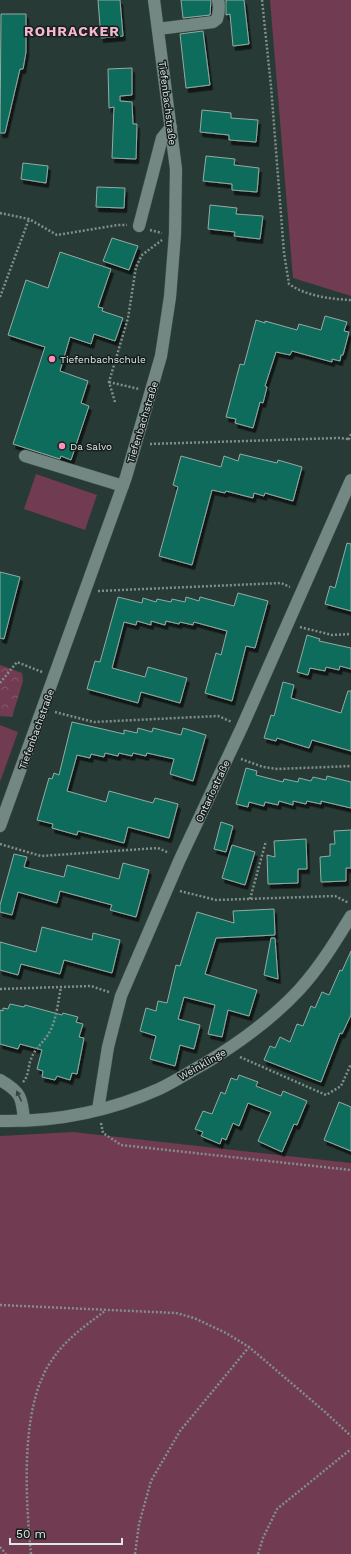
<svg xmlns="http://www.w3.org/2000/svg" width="351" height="1554" font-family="'Work Sans',sans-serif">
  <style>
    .green { fill: #713b51 }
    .park { fill: url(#park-crowns) }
    .building { fill: #0d6c5b; stroke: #95aaa4; filter: url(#shadow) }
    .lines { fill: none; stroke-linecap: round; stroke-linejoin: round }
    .minor-casing { stroke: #455551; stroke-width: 13 }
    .path { stroke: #818f8b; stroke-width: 2.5; stroke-dasharray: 2 2; stroke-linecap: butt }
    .minor { stroke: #748883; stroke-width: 12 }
    .oneway { fill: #384441 }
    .poi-dot { fill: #fe8ebc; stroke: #171f1d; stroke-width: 1.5 }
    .labels { text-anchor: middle; stroke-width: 3; stroke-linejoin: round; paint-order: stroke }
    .street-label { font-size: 10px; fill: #dde8e5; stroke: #171f1d }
    .poi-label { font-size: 10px; fill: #dde8e5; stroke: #171f1d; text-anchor: start }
    .district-label { font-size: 14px; font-weight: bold; letter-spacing: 1px; fill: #f7b7cf; stroke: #171f1d }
  </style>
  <defs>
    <pattern id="park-crowns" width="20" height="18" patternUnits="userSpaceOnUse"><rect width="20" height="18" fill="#713b51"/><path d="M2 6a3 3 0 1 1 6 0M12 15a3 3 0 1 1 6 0" fill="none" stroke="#85576a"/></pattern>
    <filter id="shadow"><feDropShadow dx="2.5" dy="4.5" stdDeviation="0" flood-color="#0009"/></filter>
  </defs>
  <rect width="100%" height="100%" fill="#283a35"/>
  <path class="green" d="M270 0H351V296L293 278Z
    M36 474 97 495 85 530 24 509Z
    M0 725 18 732 0 782Z
    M73 1132 351 1163V1554H0V1136Z"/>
  <path class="park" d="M0 665 22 673 23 681 12 717 0 716Z"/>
  <path class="building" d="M98 0H120L123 36 101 38Z
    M181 0H211L210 15 183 18Z
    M226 0H244L249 44 233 46 230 14 226 15Z
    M1 14H26V52L23 69H20L5 133H0Z
    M203 31 210 85 186 88 180 34Z
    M132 68V95L120 96V101L132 102 133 124H137L136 159 112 158 114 107 109 108 108 69Z
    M202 110 231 113V118L258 120 256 142 229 140V135L200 132Z
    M206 156 235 159 234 165 259 168 257 192 232 190V184L203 181Z
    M23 163 48 166 46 183 21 179Z
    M97 187 125 188 124 208 96 207Z
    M210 205 237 208 236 214 263 216 260 239 234 236 235 232 208 229Z
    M112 238 138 246 129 270 103 261Z
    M60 252 111 269 98 307 103 308 102 311 123 318 115 341 94 334 91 344 70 337 60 371 88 381 81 403 89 406 71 460 61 456 60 459 13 444 45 347 8 335 26 280 48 288Z
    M325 316 347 322 344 331 349 332 343 355H341L340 361 332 359V362L292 351 290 355 276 352 265 386 267 387 263 403 260 402 253 428 235 423 236 419 226 417 240 364 244 365 256 320 265 323V321L297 330 299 324 321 330Z
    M240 454 277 463 278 460 302 467 293 501 265 493 264 496 254 493 253 498 226 491 225 493 212 490 192 565 159 556 178 487 173 485 181 456 221 467 224 456 238 461Z
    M347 543 351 544V611L325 604 330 586 335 588Z
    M0 572 20 577 4 639 0 638Z
    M238 593 268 601 255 648 246 646 232 701 205 693 216 653 221 655 227 631 194 622 193 625 180 622 179 624 166 621 165 625 151 621V625L137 621 136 625 124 622 112 668 145 677 148 667 187 678 180 703 141 692 138 703 87 689 95 661 100 662 118 597 142 603 143 598 156 602 157 599 171 602 172 599 185 602 186 597 199 601 200 597 234 606Z
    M307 635 320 639 319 641 351 648V669L340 666 339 670 326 667 325 671 310 668 308 675 297 672Z
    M283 682 294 685 291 698 341 713 348 691H351V751L312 740 309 748 277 738 276 741 264 738 271 715 274 716Z
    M72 722 124 734V730L137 733 138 728 152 732 153 728 181 735 183 728 206 735 193 781 170 774 174 759 147 753 146 756 133 753 132 756 119 753 118 756 105 753 104 757 91 754 90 758 77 755 67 791 106 802 109 791 153 803 155 798 178 804 169 838 128 827 124 843 78 831 77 835 52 828 53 824 37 820 49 778 52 779 54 773 59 775Z
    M246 768 257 771 256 775 283 782 284 779 298 782 299 778 311 781 313 777 326 780 327 776 351 782V808L321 801V804L307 801 306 804 293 801V805L279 801 278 805 265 802 264 806 249 802 248 807 236 804Z
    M221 822 233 826 226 852 214 849Z
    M351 830V868H346V881L321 882 320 857 330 856V844H335L334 831Z
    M306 839 307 869H298V883L268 884 267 855 275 857 274 841Z
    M232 845 255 852 245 885 222 878Z
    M14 854 27 857 24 867 64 877 67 865 119 879 123 863 149 870 136 917 110 910 112 905 60 891 57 903 18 892 12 915 0 912V905Z
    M274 909 275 935 216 938 205 974 257 990 249 1016 228 1010 222 1037 208 1034 215 1005 184 997 178 1019 200 1025 194 1049 180 1045 175 1066 150 1059 156 1036 140 1031 146 1008 156 1011 158 1001 167 1003 176 965 180 966 197 912 234 923 233 911Z
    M42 927 92 940 93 933 120 940 112 973 64 960 60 974 21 964 18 975 0 970V942L36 952Z
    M271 938H275L278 979 264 975Z
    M351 951V1015L342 1034 340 1033 321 1082 264 1060 270 1046 275 1048 280 1037 290 1042 297 1024 303 1026 311 1006 315 1008 322 992 329 995 340 970 342 971Z
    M10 1004 24 1007 25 1005 62 1015 63 1013 78 1017 76 1022 83 1024 79 1037 84 1038 77 1074 72 1073 70 1080 57 1076 55 1080 42 1077 43 1071 37 1069 42 1050 20 1044 18 1049 0 1044V1010L3 1011V1008L8 1009Z
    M239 1075 258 1082 256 1086 281 1096 283 1091 307 1101 297 1125 294 1124 282 1152 258 1141 271 1112 248 1103 239 1126 233 1123 226 1140 222 1138 220 1144 201 1136 203 1132 195 1129 203 1111 212 1114 221 1092 225 1094 231 1078 237 1080Z
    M339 1102 351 1107V1151L324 1140Z"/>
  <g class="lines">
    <defs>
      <path id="minor" d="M158 29 213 22 217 19C219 12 220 7 218 0
        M139 226 162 138 171 127
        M25 456 123 486
        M0 826 126 477 161 356 170 297 175 234 176 169 154 0
        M0 1080C21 1092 22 1097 24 1121
        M98 1110 108 1047 121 996 180 859 242 727 351 480
        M0 1121C55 1122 108 1112 159 1089 174 1082 189 1072 204 1064 239 1043 271 1020 299 990 320 967 335 942 351 916"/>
    </defs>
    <use href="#minor" class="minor-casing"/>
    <path class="path" d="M262 0 271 86 284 253 289 284C306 296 330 299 351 300
      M0 213 29 219 57 235 118 225H127
      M150 230 162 233
      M0 297 29 219
      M109 382 139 389
      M115 402 109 382 128 318 136 267 142 255 162 240
      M351 434 349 439 351 440
      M150 444 339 438 349 439
      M98 591 281 583 290 587
      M300 627 332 635 351 634
      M0 683 17 662 42 672
      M55 712 94 722 218 716 232 722
      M241 759 263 767 278 769 351 766
      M0 844 41 856 158 848 169 853
      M180 891 216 900 335 896 349 903
      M250 899 266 841
      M0 989 91 986 109 992
      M240 1057 326 1095 341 1086 351 1064
      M23 1082C29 1076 28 1066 31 1059 35 1048 44 1042 49 1033 57 1019 58 1001 61 987
      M101 1123 103 1133 121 1145 351 1170
      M0 1305 176 1313 194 1318 226 1333 249 1347 324 1411 351 1436
      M0 1547 6 1554
      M31 1554C26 1504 21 1423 43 1376 46 1368 52 1360 57 1353 70 1336 89 1323 105 1311
      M135 1554 139 1524 151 1481 180 1431 249 1347
      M258 1554 263 1538 277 1509 351 1449"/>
    <use href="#minor" class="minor"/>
  </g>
  <defs><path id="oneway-solid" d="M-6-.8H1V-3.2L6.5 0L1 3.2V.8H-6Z"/></defs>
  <use class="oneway" href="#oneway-solid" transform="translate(19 1096) rotate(-116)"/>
  <g class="poi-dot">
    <circle cx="52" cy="359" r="4"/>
    <circle cx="62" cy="446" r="4"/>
  </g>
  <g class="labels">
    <g class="street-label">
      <text transform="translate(168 103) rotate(83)" y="4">Tiefenbachstraße</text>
      <text transform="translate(142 422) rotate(-73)" y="4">Tiefenbachstraße</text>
      <text transform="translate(36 729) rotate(-70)" y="4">Tiefenbachstraße</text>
      <text transform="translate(212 791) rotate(-65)" y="4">Ontariostraße</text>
      <text transform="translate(202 1064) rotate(-30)" y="4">Weinklinge</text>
    </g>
    <g class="poi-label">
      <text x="60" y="363">Tiefenbachschule</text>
      <text x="70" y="450">Da Salvo</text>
    </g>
    <g class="district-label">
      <text x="72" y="36">ROHRACKER</text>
    </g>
  </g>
  <path d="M10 1538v6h112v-6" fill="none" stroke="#dde8e5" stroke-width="2"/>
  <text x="16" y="1538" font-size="12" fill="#dde8e5" stroke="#171f1d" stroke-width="3" paint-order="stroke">50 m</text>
</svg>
